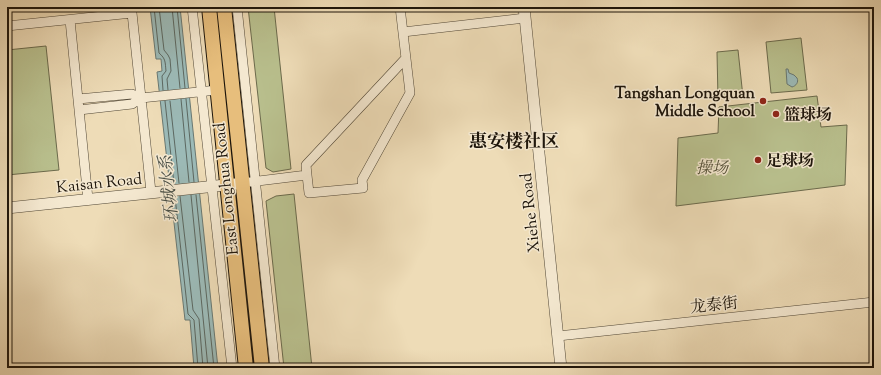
<svg xmlns="http://www.w3.org/2000/svg" width="881" height="375" font-family="'Sorts Mill Goudy','Noto Serif SC',serif">
  <style>
    .green { fill: #b9c08e; stroke: #6b6a4c }
    .water { fill: #9cbab7; stroke: #697872 }
    .lines { fill: none; stroke-linecap: round; stroke-linejoin: round }
    .shore { stroke: #5c6861; stroke-width: 1 }
    .minor-casing { stroke: #514736; stroke-width: 10 }
    .tertiary-casing { stroke: #514736; stroke-width: 12 }
    .primary-casing { stroke: #1d150b; stroke-width: 16 }
    .minor { stroke: #f4e8d0; stroke-width: 9 }
    .tertiary { stroke: #f4e8d0; stroke-width: 11 }
    .primary { stroke: #e7be7c; stroke-width: 14 }
    .poi-dot { fill: #8f2418; stroke: #f4e8d0; stroke-width: 1.5 }
    .labels { text-anchor: middle; stroke-width: 3; stroke-linejoin: round; paint-order: stroke }
    .poi-label { font-size: 16px; font-weight: bold; fill: #1d150b; stroke: #f4e8d0; text-anchor: start }
    .park-label { font-size: 16px; font-style: italic; fill: #545139; stroke: #f4e8d0 }
    .street-label { font-size: 16px; fill: #1d150b; stroke: #f4e8d0 }
    .water-label { font-size: 17px; font-style: italic; fill: #494f47; stroke: #f4e8d0 }
    .quarter-label { font-size: 18px; font-weight: bold; fill: #1d150b; stroke: #f4e8d0 }
  </style>
  <rect width="100%" height="100%" fill="#eedcb7"/>
  <filter id="stains"><feTurbulence type="fractalNoise" baseFrequency=".005" numOctaves="4"/><feColorMatrix values="0 0 0 0 .2 0 0 0 0 .09 0 0 0 0 .02 0 0 0 .5 -.17"/></filter>
  <radialGradient id="worn" r=".72"><stop offset=".6" stop-color="#630" stop-opacity="0"/><stop offset="1" stop-color="#630" stop-opacity=".3"/></radialGradient>
  <path class="green" d="M248 7H274L291 169 273 172 266 168Z
    M801 38 807 90 771 93 766 42Z
    M46 46 59 170 7 175V50Z
    M738 50 743 97 718 99 717 52Z
    M817 96 821 127 847 125 845 185 676 206 678 138 718 133 719 107Z
    M294 194 312 368H284L266 201 276 196Z"/>
  <path class="water" d="M150 7H180L218 368H194L190 320H185L157 72 162 71 161 59H156Z
    M786 69H788L789 73 794 75 797 78C799 82 796 86 792 87L787 84Z"/>
  <g class="lines">
    <path class="shore" d="M154 7 159 53C166 59 165 62 166 71L162 76 163 90
      M159 7 164 50 168 55 170 59 171 71 167 79 168 90
      M172 7 180 88
      M177 7 185 88
      M181 99 189 182
      M186 99 194 182
      M165 101 174 184
      M170 101 179 183
      M191 195 208 368
      M196 195 214 368
      M180 196 193 310 199 319 203 368
      M175 197 188 314 194 320 198 368"/>
    <defs>
      <path id="minor" d="M192 7 232 368
        M237 7 275 368
        M70 20 88 199
        M7 26 132 13 151 192
        M403 32 525 18
        M874 67V79
        M78 99 132 94 141 98 217 90
        M79 110 132 104 141 98
        M307 175 306 165 406 58
        M250 182 307 175 309 193 363 188 362 180 410 93 400 7
        M558 336 874 302"/>
      <path id="tertiary" d="M524 7 561 368
        M7 208 235 184"/>
      <path id="primary" d="M209 7 246 368
        M224 7 262 368"/>
    </defs>
    <use href="#minor" class="minor-casing"/>
    <use href="#tertiary" class="tertiary-casing"/>
    <use href="#primary" class="primary-casing"/>
    <use href="#minor" class="minor"/>
    <use href="#tertiary" class="tertiary"/>
    <use href="#primary" class="primary"/>
  </g>
  <g class="poi-dot">
    <circle cx="763" cy="101" r="4"/>
    <circle cx="776" cy="114" r="4"/>
    <circle cx="758" cy="160" r="4"/>
  </g>
  <g class="labels">
    <g class="poi-label">
      <text x="755" y="98" text-anchor="end">Tangshan Longquan<tspan x="755" dy="18">Middle School</tspan></text>
      <text x="784" y="120">篮球场</text>
      <text x="766" y="166">足球场</text>
    </g>
    <g class="park-label">
      <text x="712" y="173">操场</text>
    </g>
    <g class="street-label">
      <text transform="translate(99 182) rotate(-6)" y="6">Kaisan Road</text>
      <text transform="translate(225 189) rotate(-96)" y="6">East Longhua Road</text>
      <text transform="translate(529 213) rotate(-96)" y="6">Xiehe Road</text>
      <text transform="translate(714 304) rotate(-6)" y="6">龙泰街</text>
    </g>
    <g class="water-label">
      <text transform="translate(168 189) rotate(-96)" y="6">环城水系</text>
    </g>
    <g class="quarter-label">
      <text x="514" y="147">惠安楼社区</text>
    </g>
  </g>
  <rect width="881" height="375" fill="none" stroke="#eedcb7" stroke-width="24"/>
  <rect x="8" y="8" width="865" height="359" fill="none" stroke="#1d150b" stroke-width="2"/>
  <rect x="12" y="12" width="857" height="351" fill="none" stroke="#1d150b"/>
  <rect width="100%" height="100%" filter="url(#stains)"/>
  <rect width="100%" height="100%" fill="url(#worn)"/>
</svg>
